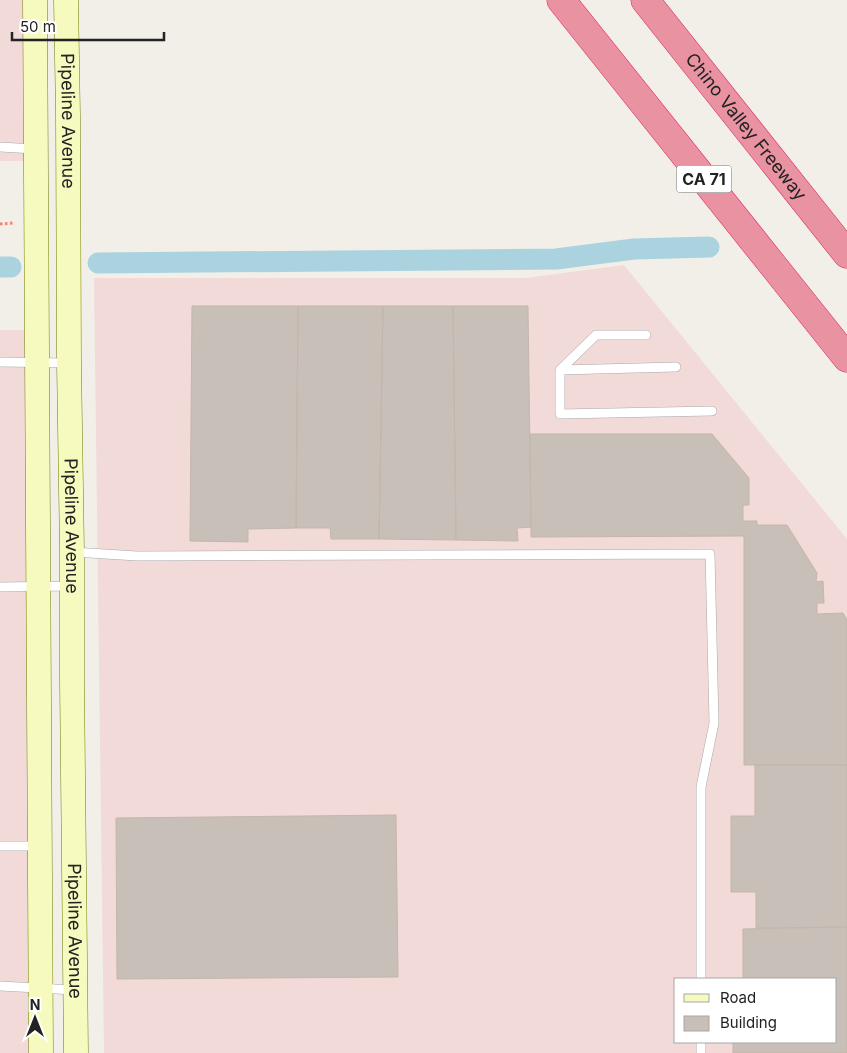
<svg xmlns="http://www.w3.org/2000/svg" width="847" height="1053" font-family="Inter,sans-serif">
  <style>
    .commercial { fill: #f2dad9; fill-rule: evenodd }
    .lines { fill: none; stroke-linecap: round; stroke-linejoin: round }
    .canal { stroke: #aad3df; stroke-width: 21 }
    .building { fill: #c7bfb8; stroke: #c4b6ab }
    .service-casing { stroke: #a9a9a9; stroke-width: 10 }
    .secondary-casing { stroke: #707d05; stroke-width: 25 }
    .motorway-casing { stroke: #dc2a67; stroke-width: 29 }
    .path { stroke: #fa8072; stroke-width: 3; stroke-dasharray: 2.5 2.5; stroke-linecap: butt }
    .service { stroke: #fff; stroke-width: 9 }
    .secondary { stroke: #f7fabf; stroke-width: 24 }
    .motorway { stroke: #e892a2; stroke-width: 28 }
    .labels { text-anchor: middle; stroke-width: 4; stroke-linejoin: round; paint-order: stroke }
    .shield { fill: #fff; stroke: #646464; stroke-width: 1 }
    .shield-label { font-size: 16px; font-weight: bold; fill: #222 }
    .street-label { font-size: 18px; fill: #222; stroke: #fff }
  </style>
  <rect width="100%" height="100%" fill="#f2efe9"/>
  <path class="commercial" d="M0 0H44L46 161H0Z
    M624 265 847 539V1053H104L94 278H526ZM676 979H836V1042H676Z
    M0 330H45L50 1053H0Z"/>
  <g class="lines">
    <path class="canal" d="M98 263 556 259 634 249 709 247
      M0 267H11"/>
  </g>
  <path class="building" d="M192 306H298L296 528 248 529V542L190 541Z
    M298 306H383L379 539H331L330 528H296Z
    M383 306H453L456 540 379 539Z
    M453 306H528L531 527 517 528 518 541 456 540Z
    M530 434H712L749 478V505H743V521H757V525H787L817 573 816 582 823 581 824 603H817V614L843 613 847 620V765H744V536L531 537Z
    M755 765H847V927L756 928V892H731V816H755Z
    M396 815 398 977 117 979 116 818Z
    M847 927V1053H733V1042H836V979H730H743V929Z"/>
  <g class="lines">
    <defs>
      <path id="service" d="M0 147 35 149
        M646 335H596L560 370V414L712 411
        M0 362 67 363
        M560 370 676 367
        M73 552 137 556 710 554 714 723 701 787V979
        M0 587 72 586
        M0 846H40
        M0 986 74 990
        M701 1042V1053"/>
      <g id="secondary">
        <path d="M35 0 41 1053"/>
        <path id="s1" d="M66 0 68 115 69 363 72 552V681L76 1053"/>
      </g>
      <g id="motorway">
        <path d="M561 0 847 358"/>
        <path id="s2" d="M645 0 847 254"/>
      </g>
    </defs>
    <use href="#service" class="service-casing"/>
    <use href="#secondary" class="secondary-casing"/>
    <use href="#motorway" class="motorway-casing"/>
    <path class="path" d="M0 224 14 223"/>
    <use href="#service" class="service"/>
    <use href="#secondary" class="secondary"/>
    <use href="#motorway" class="motorway"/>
  </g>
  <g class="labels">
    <rect class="shield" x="676.5" y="165.5" width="55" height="27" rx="4"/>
    <g class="shield-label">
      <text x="704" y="185">CA 71</text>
    </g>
    <g class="street-label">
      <text dy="6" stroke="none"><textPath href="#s1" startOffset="121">Pipeline Avenue</textPath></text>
      <text dy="6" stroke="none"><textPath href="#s2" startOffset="162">Chino Valley Freeway</textPath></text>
      <text dy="6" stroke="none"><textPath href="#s1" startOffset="526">Pipeline Avenue</textPath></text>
      <text dy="6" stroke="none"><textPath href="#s1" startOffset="931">Pipeline Avenue</textPath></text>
    </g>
  </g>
  <rect x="674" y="978" width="162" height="65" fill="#ffffff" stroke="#a7a7a7"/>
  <rect x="684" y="994" width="25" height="8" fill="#f7fabf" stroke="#a7a7a7"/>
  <text x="720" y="1003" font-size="15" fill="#222222">Road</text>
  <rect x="684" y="1016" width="25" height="15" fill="#c7bfb8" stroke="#a7a7a7"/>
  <text x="720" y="1028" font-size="15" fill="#222222">Building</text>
  <g transform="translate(35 1018)" stroke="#ffffff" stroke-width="4" paint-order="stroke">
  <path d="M0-4L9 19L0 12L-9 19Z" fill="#222222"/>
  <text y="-8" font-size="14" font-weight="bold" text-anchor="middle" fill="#222222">N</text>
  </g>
  <path d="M12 32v8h152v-8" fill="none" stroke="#222222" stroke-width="2.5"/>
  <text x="20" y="32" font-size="15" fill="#222222" stroke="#ffffff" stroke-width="4" paint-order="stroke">50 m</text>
</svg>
